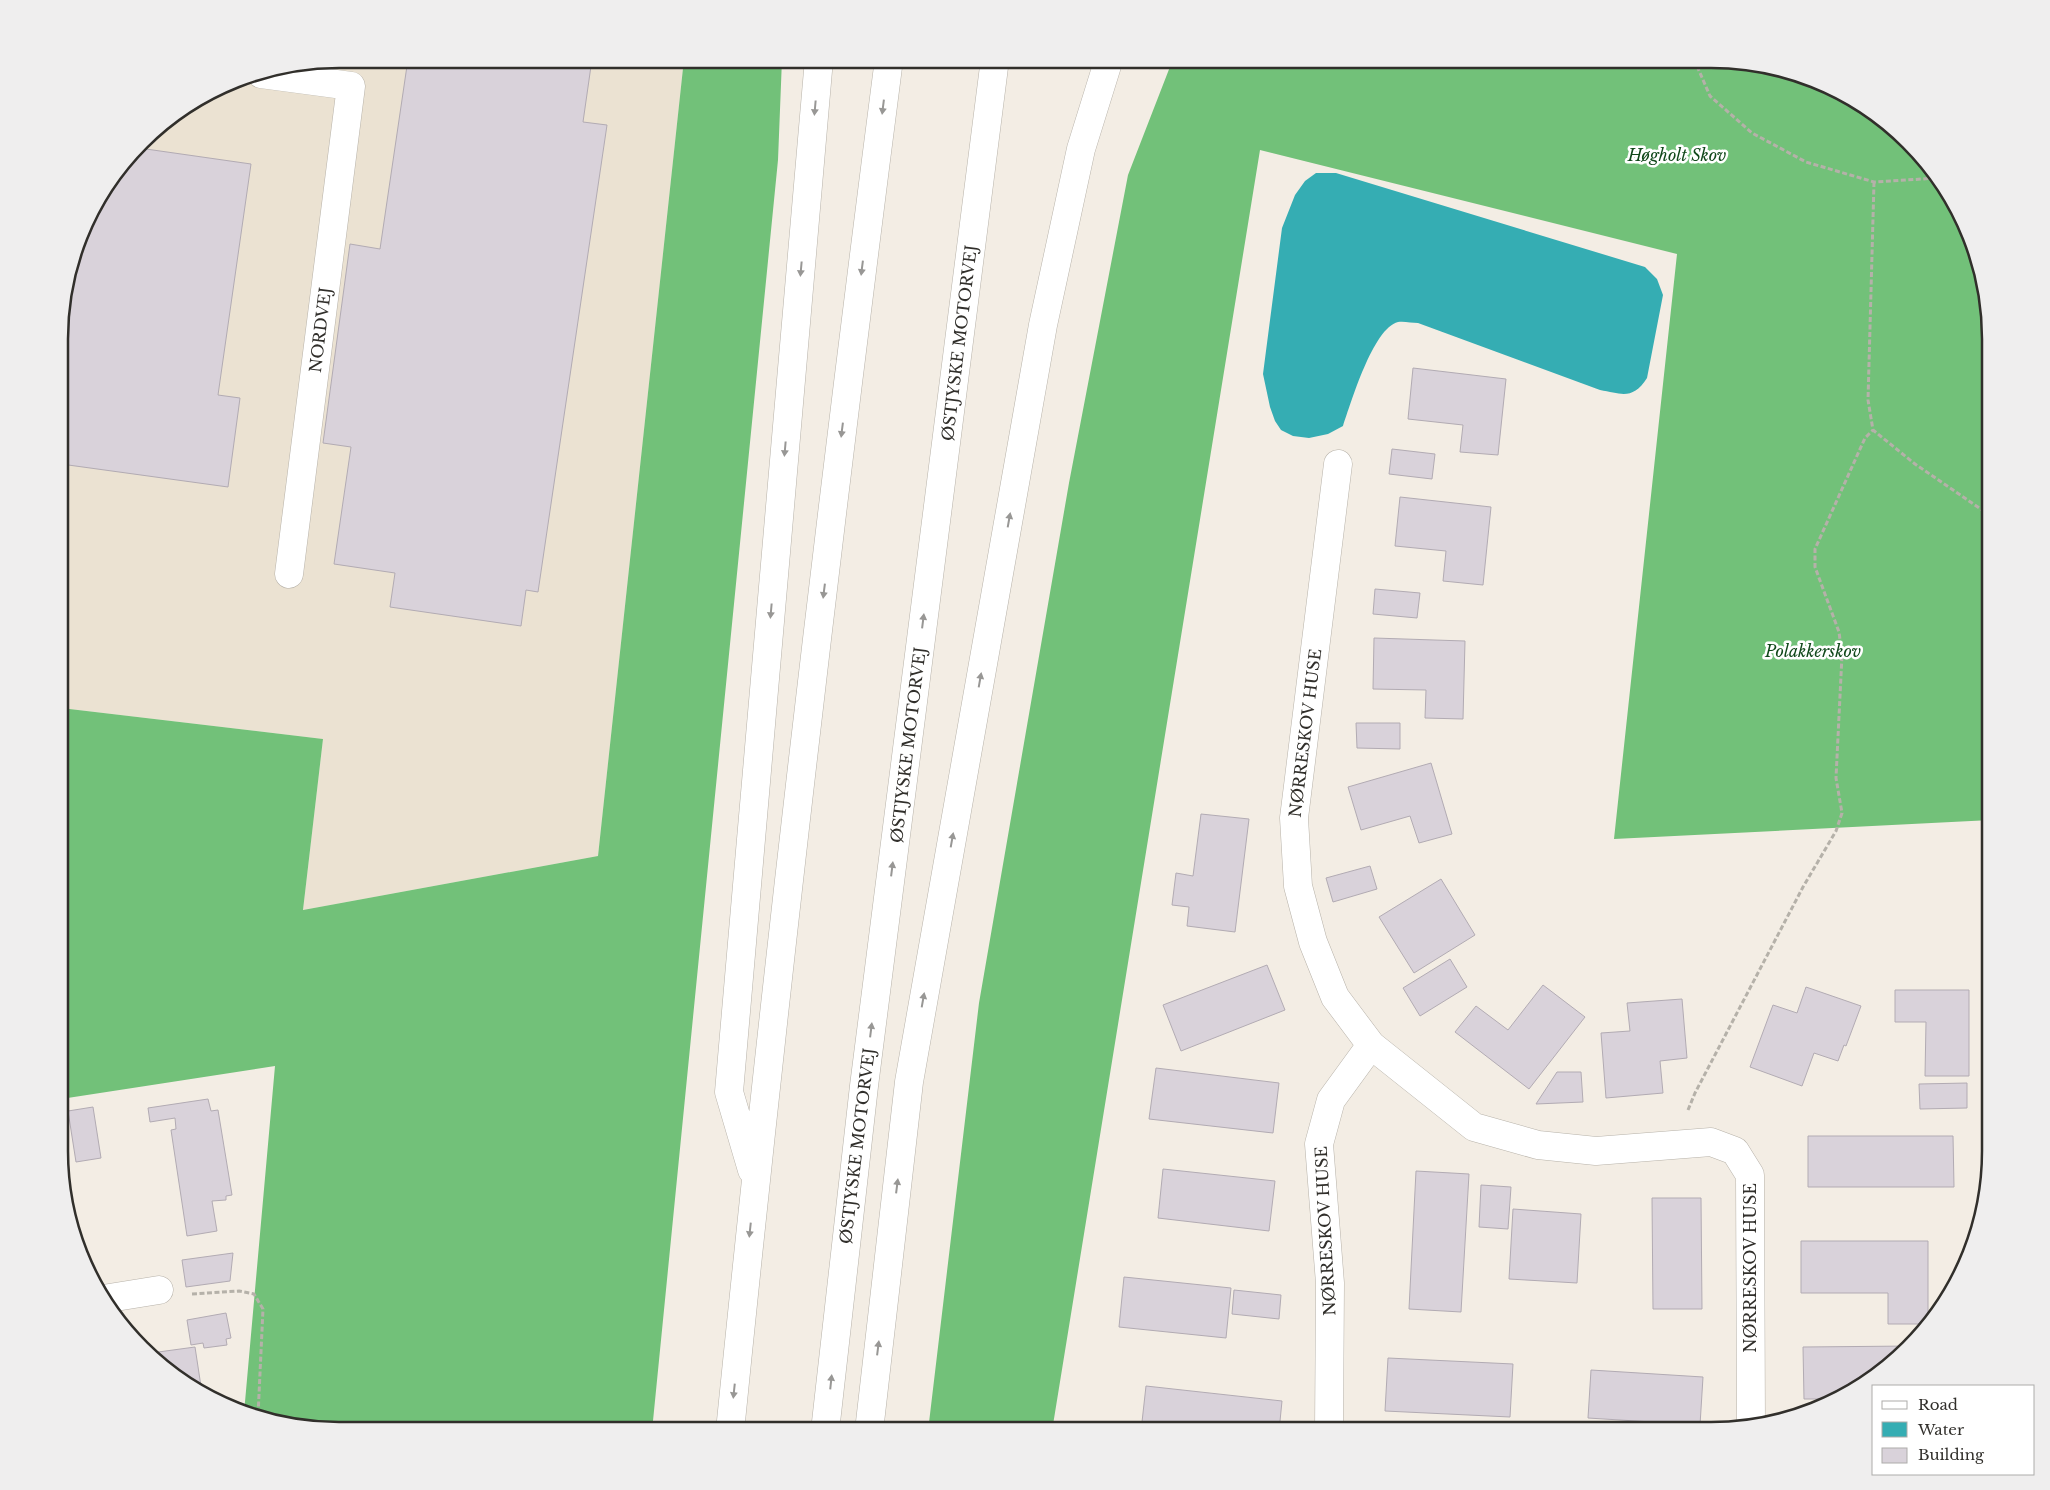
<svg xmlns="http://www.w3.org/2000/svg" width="2050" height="1490" font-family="'Libre Baskerville',serif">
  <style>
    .built { fill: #ebe2d2 }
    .forest { fill: #72c179 }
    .water { fill: #35adb3 }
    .building { fill: #d9d2da; stroke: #b2abb3 }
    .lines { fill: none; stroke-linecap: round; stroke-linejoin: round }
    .minor-casing { stroke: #b7b2a9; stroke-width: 29 }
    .motorway-casing { stroke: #b7b2a9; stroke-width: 29 }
    .path { stroke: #b5b1a9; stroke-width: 3; stroke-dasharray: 5 2.5; stroke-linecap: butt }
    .minor { stroke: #fff; stroke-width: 28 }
    .motorway { stroke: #fff; stroke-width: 28 }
    .oneway { fill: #989795 }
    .labels { text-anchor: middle; stroke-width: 5; stroke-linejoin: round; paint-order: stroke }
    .park-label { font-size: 16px; font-style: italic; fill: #10481a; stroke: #fff }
    .street-label { font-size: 16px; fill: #312f2b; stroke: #fff }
    .rim { fill: none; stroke: #312f2b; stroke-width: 2.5 }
  </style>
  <rect width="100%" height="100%" fill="#f3ede4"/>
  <path class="built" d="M339 59H684L598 856 303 910 323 739 61 708V302L88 215 154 128 232 80Z"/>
  <path class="forest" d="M684 59H782L778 160 652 1431H321L244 1413 275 1066 61 1099V708L323 739 303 910 598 856Z
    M1173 59H1730L1802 74 1882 117 1922 154 1962 215 1991 320V820L1614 839 1677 254 1260 150 1052 1431H928L979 1003 1069 483 1128 175Z"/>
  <path class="water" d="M1316 173H1336L1645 267 1657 279 1663 295 1647 378C1633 400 1622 394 1600 390L1418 323C1412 323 1404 321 1398 322 1373 328 1351 403 1343 426L1328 434 1309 438 1293 436 1281 430 1275 421 1270 407 1263 374 1282 228 1295 195 1305 181Z"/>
  <path class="building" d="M408 59H592L583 122 607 125 538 592 526 590 521 626 390 607 395 573 334 564 351 447 323 443 350 244 380 249Z
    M139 148 251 164 218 395 240 398 228 487 61 464V302L88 215Z
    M1413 368 1506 379 1498 455 1460 452 1463 425 1408 419Z
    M1392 449 1435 454 1432 479 1389 474Z
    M1400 497 1491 507 1483 585 1443 581 1446 551 1395 546Z
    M1375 589 1420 593 1417 618 1373 614Z
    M1374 638 1465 641 1463 719 1425 718 1426 690 1373 689Z
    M1356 723H1400V749L1357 748Z
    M1431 763 1452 834 1419 843 1410 816 1361 830 1348 787Z
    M1201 814 1249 819 1235 932 1187 926 1189 907 1172 905 1176 873 1193 876Z
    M1370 866 1377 889 1333 902 1326 878Z
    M1441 879 1475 935 1414 973 1379 917Z
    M1450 959 1467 987 1420 1016 1403 988Z
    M1267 965 1285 1010 1181 1051 1163 1005Z
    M1543 985 1585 1017 1529 1089 1455 1032 1476 1006 1508 1030Z
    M1806 987 1861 1006 1846 1046 1844 1045 1838 1061 1814 1053 1802 1086 1750 1067 1773 1005 1797 1013Z
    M1895 990H1969V1076H1925L1926 1022H1895Z
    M1682 999 1687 1058 1660 1061 1663 1093 1606 1098 1601 1033 1630 1031 1627 1003Z
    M1156 1068 1279 1083 1273 1133 1149 1119Z
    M1557 1072H1581L1583 1102 1536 1104Z
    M1967 1083V1108L1920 1109 1919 1084Z
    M208 1099 211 1111 218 1110 232 1195 226 1196V1200L212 1201 217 1231 187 1236 171 1130 176 1129 175 1118 150 1122 148 1108Z
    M93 1107 101 1158 76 1162 68 1111Z
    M1808 1136H1953L1954 1187H1808Z
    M1163 1169 1275 1181 1269 1231 1158 1218Z
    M1416 1171 1469 1174 1461 1312 1409 1309Z
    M1481 1185 1511 1187 1508 1229 1479 1227Z
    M1652 1198H1701L1702 1309H1653Z
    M1513 1209 1581 1214 1577 1283 1509 1279Z
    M1801 1241H1928V1324H1888V1293H1801Z
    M233 1253 230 1281 186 1287 182 1260Z
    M1124 1277 1231 1288 1226 1338 1119 1327Z
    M1234 1290 1281 1295 1279 1319 1232 1314Z
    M226 1313 231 1338 226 1339 227 1345 204 1348 203 1343 191 1345 187 1320Z
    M1911 1346 1896 1362 1841 1399H1804L1803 1347Z
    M195 1347 202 1393 168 1373 151 1353Z
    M1388 1358 1513 1364 1510 1417 1385 1411Z
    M1591 1370 1703 1377 1700 1425 1588 1418Z
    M1146 1386 1282 1401 1279 1431H1141Z"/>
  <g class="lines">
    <defs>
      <path id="minor" d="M261 74 351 86 289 574
        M1338 464 1294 818 1298 886 1313 942 1335 997 1371 1045 1474 1127 1538 1145 1596 1151 1711 1142 1735 1151 1750 1175 1751 1426
        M103 1299 159 1290
        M1329 1431 1330 1283 1319 1144 1331 1100 1371 1045"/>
      <path id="motorway" d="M752 1170 729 1092 819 59
        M730 1431C776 973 830 515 889 59
        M825 1431 864 1086 995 59
        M869 1431 909 1082 1043 325 1081 149 1109 59"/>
    </defs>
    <use href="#minor" class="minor-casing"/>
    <use href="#motorway" class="motorway-casing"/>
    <path class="path" d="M1695 59 1697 66 1710 96 1752 133 1806 162 1874 182 1938 178
      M1874 182 1868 400 1873 430 1915 464 1991 516
      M1688 1110 1695 1093 1803 887 1836 831 1842 813 1836 778 1842 655 1839 632 1815 567V549L1865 438 1873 430
      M192 1294 239 1291 254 1294 263 1309 258 1416"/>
    <use href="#minor" class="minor"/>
    <use href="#motorway" class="motorway"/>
  </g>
  <defs><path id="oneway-solid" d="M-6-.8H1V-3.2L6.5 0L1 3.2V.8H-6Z" transform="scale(1.25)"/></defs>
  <g class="oneway">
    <use href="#oneway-solid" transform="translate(883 107) rotate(97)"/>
    <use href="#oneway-solid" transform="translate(815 108) rotate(95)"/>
    <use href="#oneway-solid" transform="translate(862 268) rotate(97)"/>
    <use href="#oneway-solid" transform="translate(801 269) rotate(95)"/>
    <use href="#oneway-solid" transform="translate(842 430) rotate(97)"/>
    <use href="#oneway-solid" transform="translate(785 449) rotate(95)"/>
    <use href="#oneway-solid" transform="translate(1009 520) rotate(-80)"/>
    <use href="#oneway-solid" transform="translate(824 591) rotate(97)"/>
    <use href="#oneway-solid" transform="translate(771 611) rotate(95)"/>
    <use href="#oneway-solid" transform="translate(923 621) rotate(-83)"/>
    <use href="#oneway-solid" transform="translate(980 680) rotate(-80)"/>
    <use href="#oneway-solid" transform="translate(952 840) rotate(-80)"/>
    <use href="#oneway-solid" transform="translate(892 869) rotate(-83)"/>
    <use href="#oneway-solid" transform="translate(923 1000) rotate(-80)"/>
    <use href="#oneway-solid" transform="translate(871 1030) rotate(-83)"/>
    <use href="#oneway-solid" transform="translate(897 1186) rotate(-83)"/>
    <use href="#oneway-solid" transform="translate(750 1230) rotate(96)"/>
    <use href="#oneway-solid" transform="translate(878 1348) rotate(-83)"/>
    <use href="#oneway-solid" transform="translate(831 1382) rotate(-84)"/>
    <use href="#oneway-solid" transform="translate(734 1391) rotate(96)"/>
  </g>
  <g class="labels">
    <g class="park-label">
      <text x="1677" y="161">Høgholt Skov</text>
      <text x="1813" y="657">Polakkerskov</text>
    </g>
    <g class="street-label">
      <text transform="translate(320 330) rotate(-83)" y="6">NORDVEJ</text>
      <text transform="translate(959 343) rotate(-83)" y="6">ØSTJYSKE MOTORVEJ</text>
      <text transform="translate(1305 733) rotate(-83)" y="6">NØRRESKOV HUSE</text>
      <text transform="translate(908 745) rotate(-83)" y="6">ØSTJYSKE MOTORVEJ</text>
      <text transform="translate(857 1146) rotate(-83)" y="6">ØSTJYSKE MOTORVEJ</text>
      <text transform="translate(1325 1231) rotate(-93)" y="6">NØRRESKOV HUSE</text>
      <text transform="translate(1750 1268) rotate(-90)" y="6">NØRRESKOV HUSE</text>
    </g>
  </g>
  <path d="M0 0H2050V1490H0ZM339 68H1711A271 271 0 0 1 1982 339V1151A271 271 0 0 1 1711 1422H339A271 271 0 0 1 68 1151V339A271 271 0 0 1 339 68Z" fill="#efeeee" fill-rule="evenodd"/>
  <path class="rim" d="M339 68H1711A271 271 0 0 1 1982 339V1151A271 271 0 0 1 1711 1422H339A271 271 0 0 1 68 1151V339A271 271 0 0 1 339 68Z"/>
  <rect x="1872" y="1385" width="162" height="90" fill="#ffffff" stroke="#adacaa"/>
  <rect x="1882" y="1401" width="25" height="8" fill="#ffffff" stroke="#adacaa"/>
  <text x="1918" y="1410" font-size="15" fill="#312f2b">Road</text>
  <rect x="1882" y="1422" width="25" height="15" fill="#35adb3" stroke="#adacaa"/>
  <text x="1918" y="1435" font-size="15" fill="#312f2b">Water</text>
  <rect x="1882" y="1448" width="25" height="15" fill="#d9d2da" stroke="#adacaa"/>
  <text x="1918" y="1460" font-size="15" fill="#312f2b">Building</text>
</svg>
